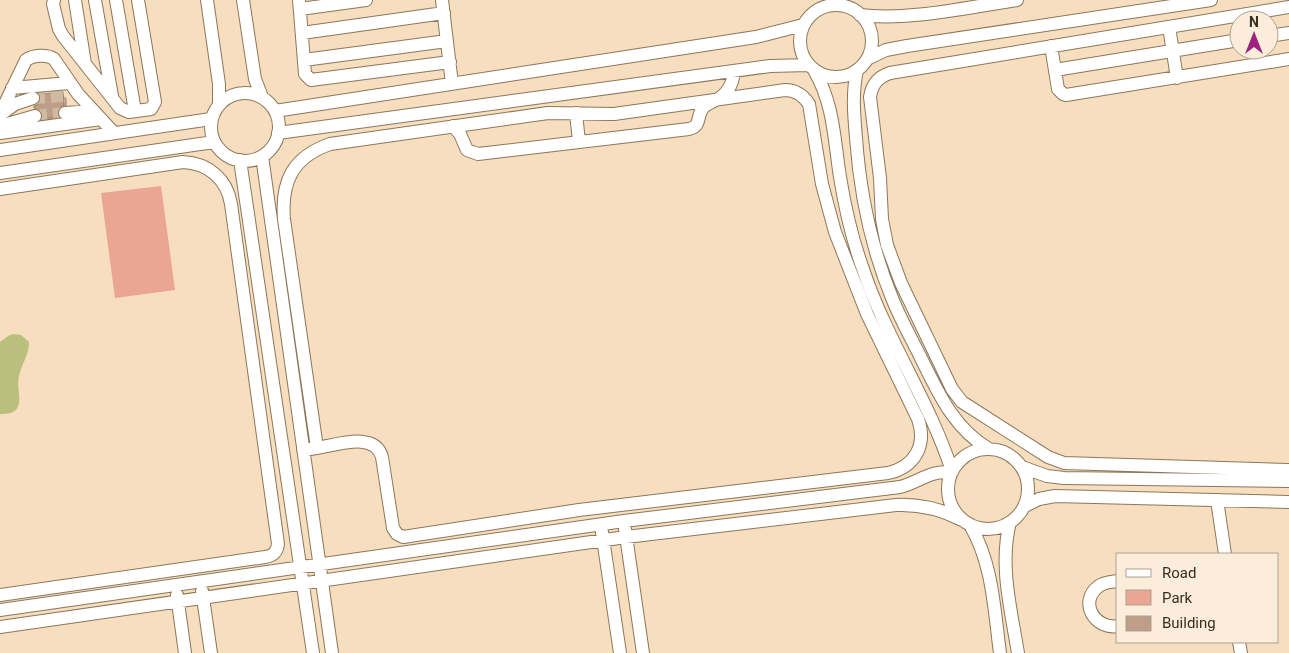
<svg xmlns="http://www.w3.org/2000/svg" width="1289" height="653" font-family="Roboto,sans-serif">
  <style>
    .green { fill: #eaa692 }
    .water { fill: #bac07b }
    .building { fill: #be9e89; stroke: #a0816c; filter: url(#shadow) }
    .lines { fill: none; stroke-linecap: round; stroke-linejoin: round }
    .minor-tunnel { stroke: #d0bba0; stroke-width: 12; stroke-dasharray: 12 6; stroke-linecap: butt }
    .minor-casing { stroke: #8c775a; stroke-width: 14 }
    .minor { stroke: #fff; stroke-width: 12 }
  </style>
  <defs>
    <filter id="shadow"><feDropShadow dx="3" dy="5.5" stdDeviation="0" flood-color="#0004"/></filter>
  </defs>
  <rect width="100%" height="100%" fill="#f6debf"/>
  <path class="green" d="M161 186 175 290 115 298 101 193Z"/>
  <path class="water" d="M13 334 21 335 29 342C29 355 22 363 19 376 15 391 30 415 0 414V342L8 336Z"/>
  <path class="building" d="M63 92 64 105 58 109V117L42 119 43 114 41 111 34 108V106L39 104 41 100 40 94Z"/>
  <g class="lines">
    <path class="minor-tunnel" d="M33 98 63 96
      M35 116 65 113"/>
    <defs>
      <path id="minor" d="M54 0 53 4 59 29 63 36 120 108 129 112 151 109 155 102 138 0
        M75 0 85 64
        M95 0 112 96
        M116 0 135 111
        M207 0 219 84V104
        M243 0 255 79 262 97
        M299 0 305 74 311 80 450 62
        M442 0 452 84
        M800 41a36 36 0 1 1 72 0a36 36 0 1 1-72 0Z
        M1289 7 890 73C878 77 872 84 870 97L880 178 882 219 887 245 901 283 952 389 962 402 1048 457 1064 463 1289 470
        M300 9 366 0
        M860 15C909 21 968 7 1017 0
        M1169 27 1177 78
        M302 33 444 13
        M1269 36 1289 33
        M1051 46 1058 89 1063 94 1066 95 1289 59
        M867 59 886 50 907 46 1211 0
        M304 60 447 41
        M814 70C834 104 834 139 840 177 845 208 852 239 863 269 886 339 929 400 952 471
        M857 70C852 93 854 115 856 138 860 193 871 247 892 298 900 318 910 336 920 356 938 392 953 428 989 449
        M1055 70 1239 40
        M12 88 69 83
        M211 127a34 34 0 1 1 68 0a34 34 0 1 1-68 0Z
        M275 111 756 37 803 25
        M65 113 94 111
        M576 113 579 142
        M0 114 26 60C33 55 47 54 54 59L78 94 114 133
        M0 115 15 104 33 98
        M0 126 35 116
        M453 126 460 134 467 150 478 154 689 129C702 126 696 116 703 108 706 104 712 102 716 100 728 94 733 83 734 71
        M0 133 101 119
        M278 133 770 66 809 65
        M0 150 211 119
        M262 156 332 653
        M240 160 313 653
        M0 173 214 142
        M0 189 183 162C208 163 227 179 231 204L278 544C277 552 273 556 265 557L0 595
        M948 489a40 40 0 1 1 80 0a40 40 0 1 1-80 0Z
        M303 450 317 448 284 219C281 181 293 157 330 144L548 113 614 114 785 90C796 90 803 95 809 104L822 184 835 232 867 314 918 419C927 445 915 467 888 473L579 510 403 537 397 534 393 528 382 457C375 431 337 445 317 448
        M1022 467 1047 476 1064 478 1289 481
        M1217 500 1225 554
        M1025 506 1039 499 1055 496 1289 502
        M1010 522C999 565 1011 610 1018 653
        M970 525C993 564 994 609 1000 653
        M625 529 643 653
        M602 532 620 653
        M1118 581C1111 582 1104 582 1099 586 1078 601 1094 630 1118 626
        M202 591 211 653
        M177 595 185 653
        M0 610 624 521 900 487C918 483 931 469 951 473
        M0 627 626 537 896 505C919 504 941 509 962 520
        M1239 642 1241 653"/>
    </defs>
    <use href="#minor" class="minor-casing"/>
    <use href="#minor" class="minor"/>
  </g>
  <rect x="1116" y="553" width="162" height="90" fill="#fceddb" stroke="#ada191"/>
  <rect x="1126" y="569" width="25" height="8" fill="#ffffff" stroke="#ada191"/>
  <text x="1162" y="578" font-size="15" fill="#372e22">Road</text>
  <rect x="1126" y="590" width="25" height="15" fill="#eaa692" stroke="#ada191"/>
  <text x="1162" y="603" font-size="15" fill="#372e22">Park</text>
  <rect x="1126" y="616" width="25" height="15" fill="#be9e89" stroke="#ada191"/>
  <text x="1162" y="628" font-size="15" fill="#372e22">Building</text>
  <g transform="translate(1254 35)"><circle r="24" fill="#fceddb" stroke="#ada191"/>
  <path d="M0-4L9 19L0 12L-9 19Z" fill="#9c247d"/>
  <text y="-8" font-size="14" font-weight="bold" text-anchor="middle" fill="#372e22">N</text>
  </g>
</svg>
